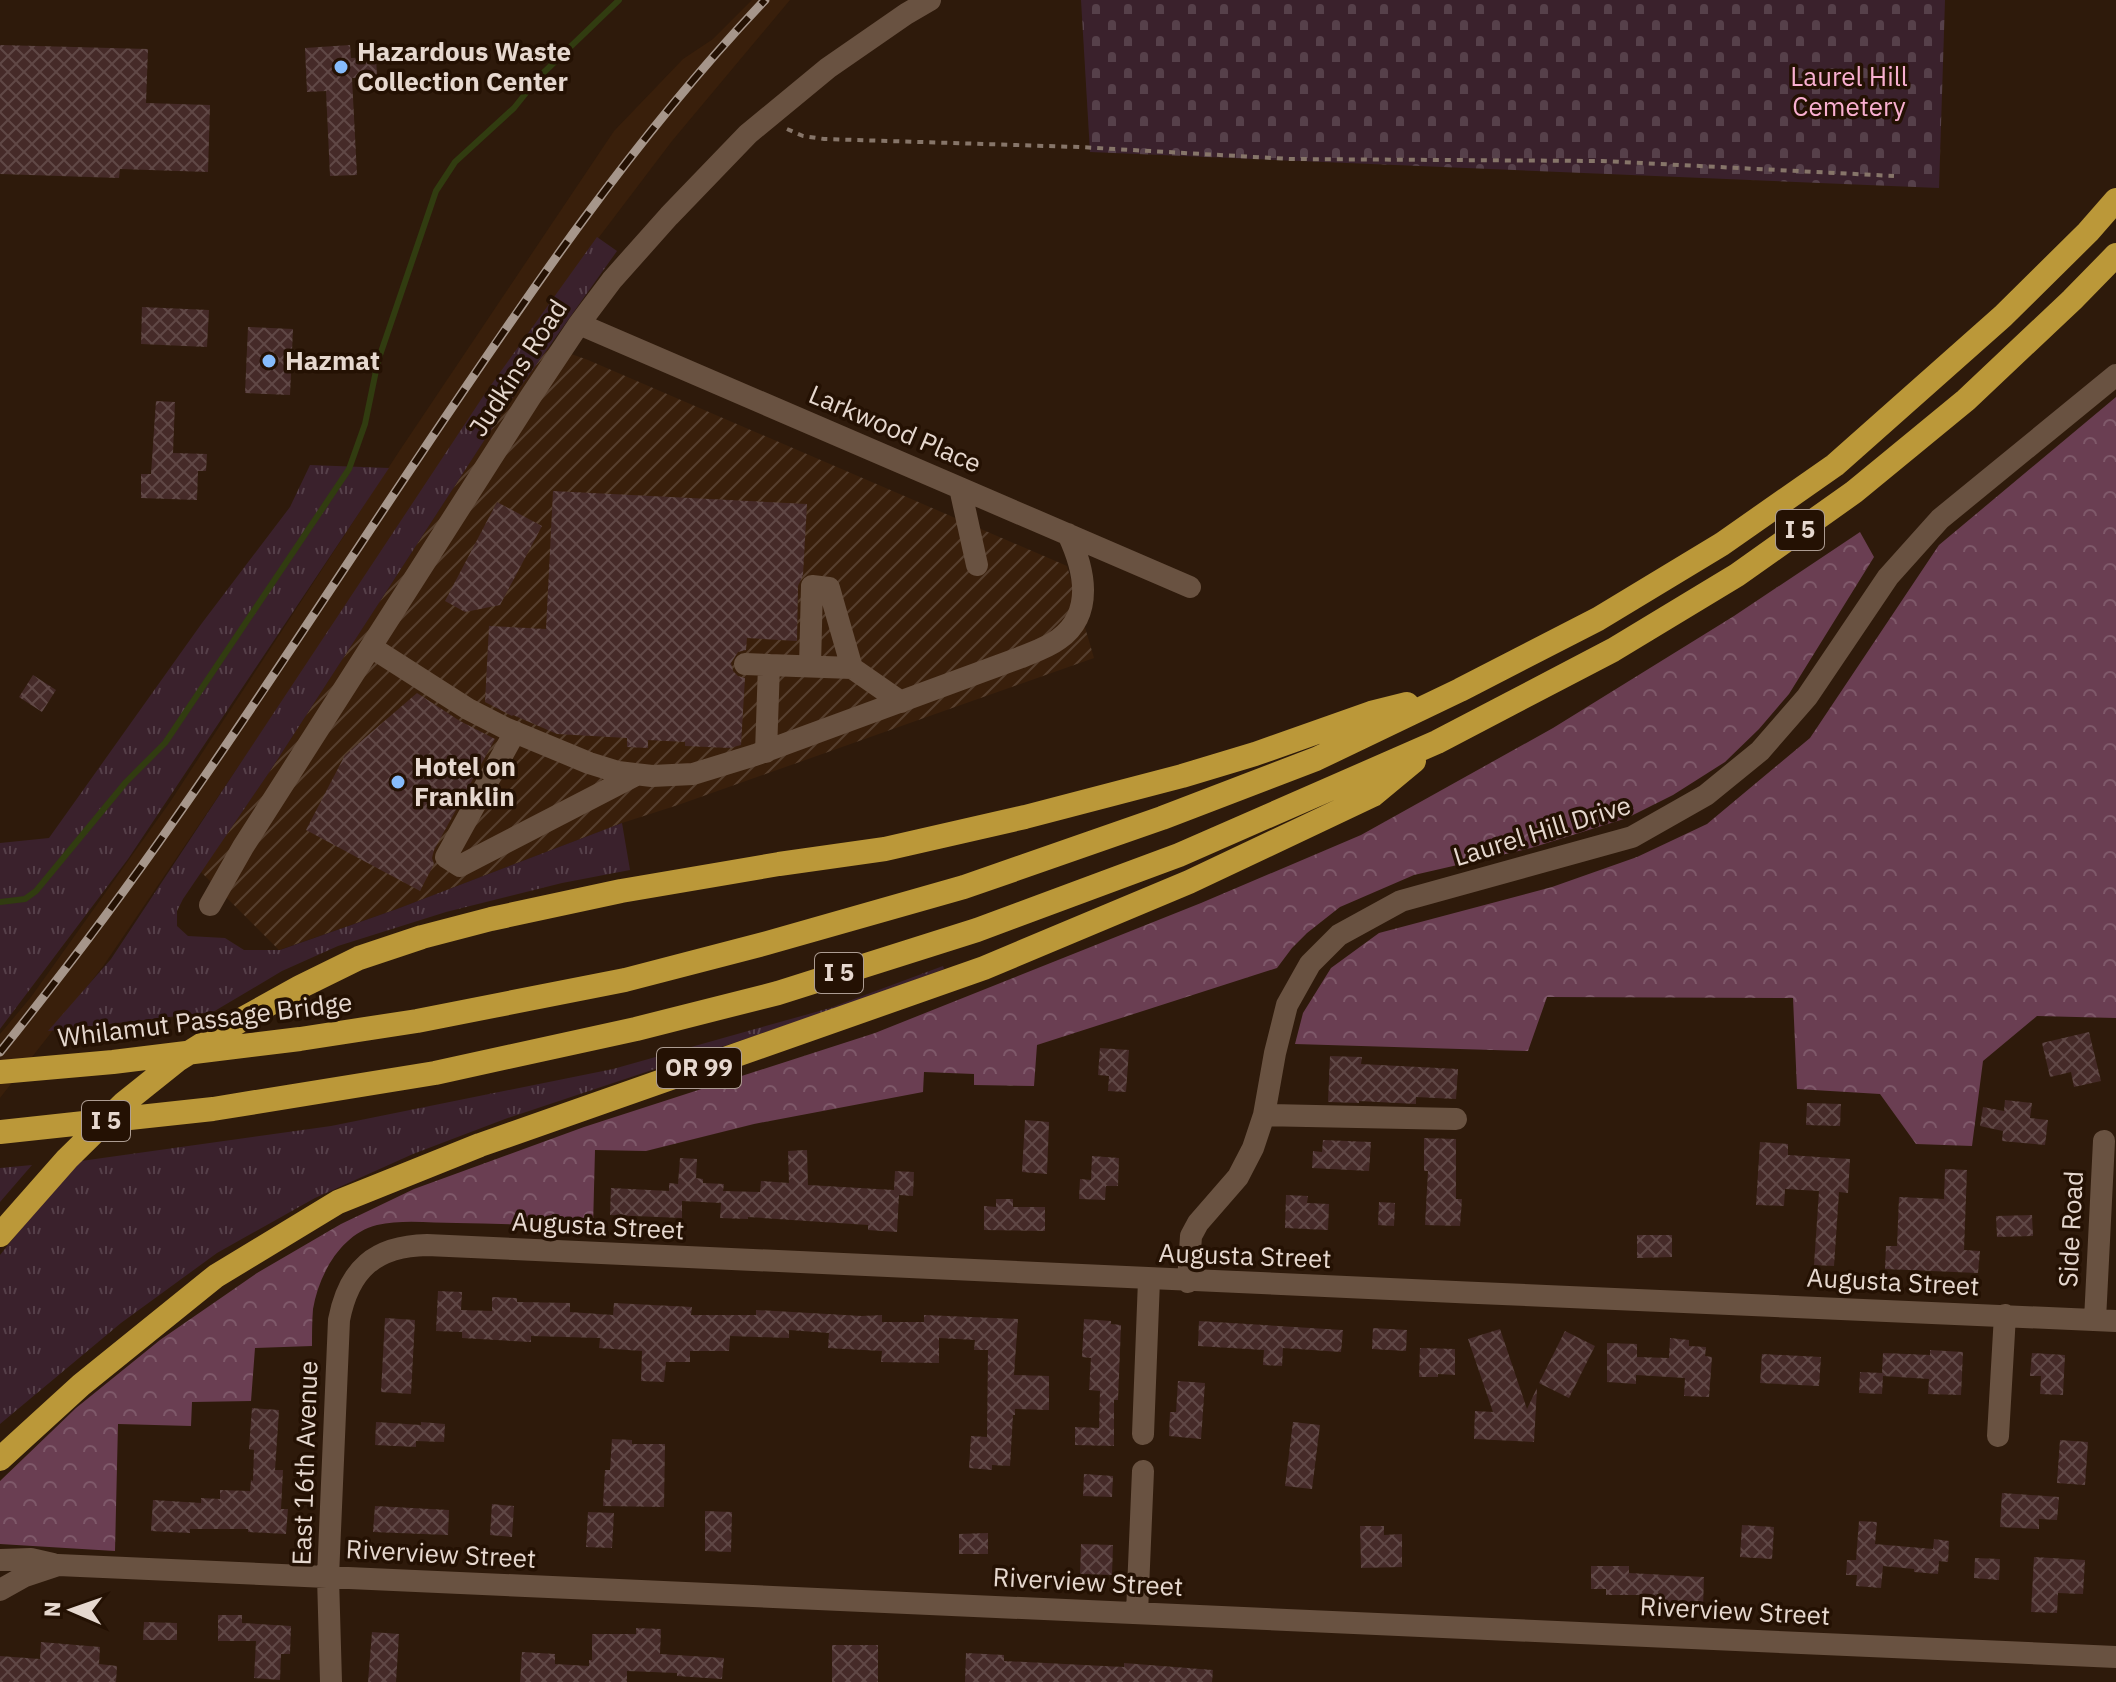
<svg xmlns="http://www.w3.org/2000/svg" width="2116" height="1682" font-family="'IBM Plex Sans',sans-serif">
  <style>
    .built { fill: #391f0b }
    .industrial { fill: url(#industrial-furrows) }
    .grass { fill: url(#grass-tufts) }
    .forest { fill: url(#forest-crowns) }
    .cemetery { fill: url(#cemetery-stones) }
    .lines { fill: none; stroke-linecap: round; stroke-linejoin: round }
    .stream { stroke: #313c10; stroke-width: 6 }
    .building { fill: url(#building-cross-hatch) }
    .path { stroke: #867569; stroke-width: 4; stroke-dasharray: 6 6; stroke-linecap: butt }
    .minor { stroke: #695241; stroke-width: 22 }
    .highway { stroke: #bb9839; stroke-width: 24 }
    .rail-casing { stroke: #a6968b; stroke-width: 9 }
    .rail { stroke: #241103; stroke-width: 6; stroke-dasharray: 18; stroke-linecap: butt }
    .poi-dot { fill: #86bbfb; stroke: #241103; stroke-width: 3 }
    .labels { text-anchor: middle; stroke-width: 7; stroke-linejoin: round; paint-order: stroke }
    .shield { fill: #241103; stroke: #ac9c92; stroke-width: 2 }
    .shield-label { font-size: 24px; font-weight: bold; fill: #e6d8cf }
    .poi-label { font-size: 26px; font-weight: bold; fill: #e6d8cf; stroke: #241103; text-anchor: start }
    .park-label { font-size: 26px; fill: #f9afd0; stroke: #241103 }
    .street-label { font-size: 26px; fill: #e6d8cf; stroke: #241103 }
  </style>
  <defs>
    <pattern id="industrial-furrows" width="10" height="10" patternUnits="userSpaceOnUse" patternTransform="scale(2)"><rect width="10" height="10" fill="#391f0b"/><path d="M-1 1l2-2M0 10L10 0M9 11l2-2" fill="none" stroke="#563f2e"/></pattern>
    <pattern id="grass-tufts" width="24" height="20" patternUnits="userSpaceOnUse" patternTransform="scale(2)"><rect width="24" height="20" fill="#3a212c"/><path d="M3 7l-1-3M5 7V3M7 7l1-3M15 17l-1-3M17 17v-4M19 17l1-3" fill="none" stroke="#56404a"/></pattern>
    <pattern id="forest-crowns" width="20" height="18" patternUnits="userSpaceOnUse" patternTransform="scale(2)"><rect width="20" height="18" fill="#6a3e52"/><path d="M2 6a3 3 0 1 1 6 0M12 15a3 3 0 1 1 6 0" fill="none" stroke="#7f596a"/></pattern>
    <pattern id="cemetery-stones" width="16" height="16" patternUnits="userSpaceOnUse" patternTransform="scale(2)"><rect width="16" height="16" fill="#3a212c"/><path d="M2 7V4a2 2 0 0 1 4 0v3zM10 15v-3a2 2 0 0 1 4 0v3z" fill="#56404a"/></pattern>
    <pattern id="building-cross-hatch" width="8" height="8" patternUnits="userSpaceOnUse" patternTransform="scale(2)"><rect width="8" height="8" fill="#452a28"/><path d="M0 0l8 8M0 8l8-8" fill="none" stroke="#604846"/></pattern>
  </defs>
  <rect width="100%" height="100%" fill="#2e1a0b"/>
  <path class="built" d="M752 0H790L672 141 581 261 104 965 0 1098V1034L31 997 170 802 400 450 614 131 683 59 713 39Z"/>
  <path class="industrial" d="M549 346 588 360 1067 566 1094 658 678 805 622 823 397 909 279 950 201 872 270 771 502 413Z"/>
  <path class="grass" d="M597 237 617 251 502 413 270 771 183 899 177 911V926L188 936 225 938 244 950H280L397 909 622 823 630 870 562 883 446 912 338 946 282 971 213 1012 48 1031 111 959 486 392Z
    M310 465 389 468 128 859 0 1029V843L49 838 202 623 290 507Z
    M943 966 944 969 841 1007 505 1119 413 1154 315 1198 217 1253 121 1323 0 1424V1255L32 1215 81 1161 331 1126 613 1069 830 1008Z
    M32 1165 0 1202V1168Z"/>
  <path class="forest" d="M2116 397V1018L2037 1016 1983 1061 1972 1146 1916 1144 1880 1094 1797 1089 1793 998 1547 997 1528 1051 1295 1044 1303 1013 1331 968 1379 933 1552 887 1637 857 1707 824 1810 738 1939 545Z
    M1860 532 1874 557 1789 694 1759 729 1725 762 1673 795 1627 818 1531 848 1414 875 1340 907 1307 933 1292 948 1277 968 1037 1045 1034 1086 974 1085V1074L924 1072 923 1092 754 1124 646 1151 595 1150 593 1227C548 1225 503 1224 457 1223 432 1223 402 1219 377 1225 341 1234 319 1274 313 1309 312 1321 312 1334 312 1346L255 1348 251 1401 192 1402 191 1426 118 1424 115 1551 0 1544V1481L76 1408 160 1340 257 1273 341 1224 414 1189 584 1127 875 1033 1201 903 1361 835 1553 728 1734 616Z"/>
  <path class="cemetery" d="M1081 0H1945L1939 188 1090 152Z"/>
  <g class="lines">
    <path class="stream" d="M0 902 25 899 36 891 126 782 165 743 349 469 365 424 378 361 436 191 455 162 514 108 538 78 619 0"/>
  </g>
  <path class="building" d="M0 45 148 49 146 103 210 105 208 172 120 169 119 178 0 174Z
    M350 45 351 58 376 57 377 77 352 78 357 175 330 176 326 91 307 92 305 48Z
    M142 307 209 310 207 347 141 344Z
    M248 327 293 329 290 395 245 393Z
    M156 401 175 402 173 453 207 454 206 471H198L197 500 141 498V474H151Z
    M553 491 807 504 803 575 798 586 797 641 747 638 746 650 738 652 731 663 733 671 738 676 745 678 741 745 730 748 685 746V742L648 740V748L627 747V738L557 734 513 715 512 716 485 702 489 626 546 629Z
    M497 502 542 526 500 605 465 612 445 601Z
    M33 675 56 690 42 712 19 697Z
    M417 693 460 721 495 739 434 850 432 858 434 864 420 891 306 830 345 755Z
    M2089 1032 2101 1081 2074 1087 2071 1072 2050 1077 2042 1043Z
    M1100 1048 1129 1050 1126 1092 1108 1091 1109 1076 1098 1075Z
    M1330 1056 1362 1057 1361 1064 1458 1069 1456 1099 1416 1097V1104L1359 1101V1103L1328 1102Z
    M2005 1100 2032 1103 2030 1118 2048 1120 2045 1145 2002 1141 2003 1131 1980 1126 1983 1107 2004 1111Z
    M1807 1103 1841 1104 1840 1126 1806 1125Z
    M1025 1120 1049 1122 1047 1174 1022 1172Z
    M1424 1138 1456 1139V1199H1462L1460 1226 1425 1225 1428 1171H1424Z
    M1323 1140 1371 1142 1369 1171 1312 1168 1313 1151 1322 1152Z
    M1760 1142 1788 1144V1155L1850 1159 1848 1193 1839 1192 1834 1266 1814 1265 1819 1191 1785 1189 1784 1206 1756 1205Z
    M807 1150 808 1185 894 1190 895 1171 914 1172 913 1196 899 1195 897 1232 868 1230V1225L748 1217V1219L720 1218 721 1203 682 1201V1218L610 1215 611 1188 669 1191V1183L678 1184 680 1158 697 1159 696 1178 703 1179V1183L724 1184 723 1191 760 1192 761 1181 789 1183 788 1151Z
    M1092 1156 1119 1158 1118 1186H1106L1105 1200 1079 1199 1080 1179 1091 1180Z
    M1945 1169 1967 1170 1964 1250 1980 1251 1978 1273 1885 1269 1886 1246H1897L1899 1197 1944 1199Z
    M1286 1195 1308 1196 1307 1203 1329 1204 1328 1230 1285 1228Z
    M996 1199H1013V1207H1045V1231L984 1230V1206L996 1207Z
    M1379 1202 1395 1203 1394 1226 1378 1225Z
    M2032 1215 2033 1236 1997 1237 1996 1216Z
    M1637 1235H1672V1257L1637 1258Z
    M438 1291 462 1292 461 1310 492 1311V1297L517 1298V1302L570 1303V1312L613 1315 614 1303 692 1307 691 1315H756V1310L862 1316 882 1315V1322H924V1315L1018 1319 1014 1375 1049 1376V1410L1015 1409V1415H1013L1010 1466 992 1465V1470L969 1468 971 1436 987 1437 988 1350H974L975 1340 939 1338V1363L881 1362 882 1351 828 1348 829 1333 789 1330V1338L730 1336 729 1351H690V1362H666L664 1382 641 1381 642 1351 599 1348 600 1338 531 1336V1342L462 1338V1332L436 1331Z
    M385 1318 415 1320 411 1394 381 1392Z
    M1084 1319 1111 1321V1324L1121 1325 1118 1400H1114V1446L1075 1445V1427L1099 1428 1100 1391 1089 1390 1091 1358 1082 1357Z
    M1199 1321 1343 1330 1341 1352 1283 1348 1282 1366 1263 1365 1264 1350 1198 1346Z
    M1373 1328 1407 1330 1406 1351 1372 1349Z
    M1500 1329 1527 1409 1537 1388 1534 1442 1474 1439 1475 1411 1493 1412 1468 1339Z
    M1565 1331 1595 1346 1569 1398 1539 1383Z
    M1670 1338 1689 1340V1346L1706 1347 1705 1356 1712 1357 1709 1397 1684 1396 1685 1378 1636 1375V1384L1607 1382V1343L1637 1344V1357L1669 1358Z
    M1420 1348 1455 1349V1375L1438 1374V1377H1419Z
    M1930 1350 1963 1352 1961 1395 1928 1394 1929 1379 1883 1376 1882 1394 1859 1393 1860 1372 1882 1373 1883 1353 1930 1355Z
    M2032 1353 2065 1355 2063 1395 2040 1394 2041 1376H2030Z
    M1762 1354 1821 1357 1819 1386 1760 1383Z
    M1178 1381 1205 1383 1201 1439 1169 1436 1170 1412H1176Z
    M252 1408 279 1410 275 1470H283L281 1509H288L286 1534 248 1532V1529H190V1533L151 1531 153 1500 201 1503V1498L220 1499V1490L250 1491 251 1480 253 1481 254 1450 249 1449Z
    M376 1422 421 1425V1422L445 1424 444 1442 416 1441V1447L375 1445Z
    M1293 1422 1320 1425 1312 1489 1285 1486Z
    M612 1439 632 1440V1444H665L664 1507 603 1506 605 1470H610Z
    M2060 1440 2088 1442 2085 1485 2057 1483Z
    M1084 1474 1113 1476 1112 1497 1083 1496Z
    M2002 1493 2059 1497 2057 1520 2039 1519V1529L2000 1527Z
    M492 1504 514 1506 512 1537 490 1535Z
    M375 1506 449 1510 448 1535 373 1532Z
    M705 1511 732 1512 731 1552 705 1551Z
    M588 1512 614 1513 612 1548 586 1547Z
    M1859 1521 1877 1522 1875 1544 1933 1549 1934 1539 1949 1541 1948 1562 1939 1561 1938 1574 1914 1572V1569L1883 1566 1881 1588 1856 1586 1857 1575H1846L1847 1560H1856Z
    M1742 1525 1774 1527 1772 1559 1740 1557Z
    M1360 1526H1384V1535L1402 1534V1567L1361 1568Z
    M988 1533V1554H959V1534Z
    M1081 1544 1113 1545 1112 1575 1080 1574Z
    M2034 1557 2085 1560 2083 1594 2058 1593 2057 1613 2031 1612Z
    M1975 1558 2000 1559 1999 1580 1974 1578Z
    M1591 1566H1629V1573L1704 1577 1703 1609 1648 1606V1595H1606V1589H1591Z
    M218 1615H242V1623L291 1626 290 1654H281L280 1680 254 1678 256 1641H218Z
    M144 1622 177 1623V1640H143Z
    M636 1628 661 1629 660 1654 724 1658 722 1679 677 1676V1673L627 1671V1682H520L522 1652 555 1654V1664L589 1666V1660H592V1634H636Z
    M372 1632 399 1634 396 1682H368Z
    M41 1642 100 1647 99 1664 117 1666 116 1682H0V1656L40 1659Z
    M832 1645H878V1682H832Z
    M966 1653 1004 1655V1661L1124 1667V1663L1213 1670 1212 1682H965Z"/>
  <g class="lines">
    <path class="path" d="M787 129 803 136 824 139 1079 147 1290 159 1602 161 1894 176"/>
    <path class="minor" d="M579 324 1190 587
      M960 488 977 565
      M371 647 468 709 507 729 589 763 618 772 652 776 693 774 755 755 1019 658C1033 652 1047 648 1059 639 1095 613 1084 568 1068 534
      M745 664 769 665
      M810 666 812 586 829 588 852 668
      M515 732 446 857 460 866 636 775
      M766 752 769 665 852 668 901 702
      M210 905 243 847 531 396 579 324 612 280 669 216 748 134 828 68 906 14 930 0
      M1264 1115 1456 1119
      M1188 1282 1191 1236 1198 1223 1238 1177 1253 1148 1264 1115 1275 1053 1287 1005 1310 964 1339 935 1401 901 1632 837 1706 795 1760 751 1807 697 1888 577 1940 519 2116 375
      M2095 1320 2104 1141
      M1143 1434 1149 1280
      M1998 1436 2005 1315
      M0 1560 31 1559 53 1564
      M0 1590 25 1576 58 1565 2116 1657
      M1137 1613 1143 1471
      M331 1682 328 1577 339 1320C349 1269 375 1246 427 1245 990 1274 1553 1295 2116 1321"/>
    <path class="highway" d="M0 1072 113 1062 300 1039 417 1021 625 980 767 943 964 887 1162 818 1316 759 1460 690 1598 619 1722 544 1835 465 2003 316 2088 232 2116 200
      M0 1132 213 1109 435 1073 636 1029 778 993 977 930 1179 855 1437 742 1613 650 1737 575 1854 492 1966 400 2072 300 2116 255
      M0 1235 67 1159 124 1103 179 1059 246 1017 300 987 359 958 422 937 491 919 621 891 779 864 885 849 1025 817 1182 776 1255 754 1371 713 1407 704
      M0 1459 81 1385 216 1276 338 1202 480 1145 984 968 1189 882 1373 795 1414 761"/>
    <defs>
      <path id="rail" d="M0 1052C60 977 118 901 173 822 256 704 334 583 414 464 523 302 630 142 765 0"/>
    </defs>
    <use href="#rail" class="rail-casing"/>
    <use href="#rail" class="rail"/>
  </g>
  <g class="poi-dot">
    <circle cx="341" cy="67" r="8"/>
    <circle cx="269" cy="361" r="8"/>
    <circle cx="398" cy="782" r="8"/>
  </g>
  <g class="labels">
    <g class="shield">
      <rect x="1776" y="510" width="48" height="40" rx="6"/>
      <rect x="815" y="953" width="48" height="40" rx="6"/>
      <rect x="657" y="1048" width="84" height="40" rx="6"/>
      <rect x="82" y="1101" width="48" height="40" rx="6"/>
    </g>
    <g class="shield-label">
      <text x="1800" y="538">I 5</text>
      <text x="839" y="981">I 5</text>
      <text x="699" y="1076">OR 99</text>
      <text x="106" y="1129">I 5</text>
    </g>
    <g class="poi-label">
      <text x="357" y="61">Hazardous Waste<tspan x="357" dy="30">Collection Center</tspan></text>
      <text x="285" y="370">Hazmat</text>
      <text x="414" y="776">Hotel on<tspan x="414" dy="30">Franklin</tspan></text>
    </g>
    <g class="park-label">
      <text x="1849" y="86">Laurel Hill<tspan x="1849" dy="30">Cemetery</tspan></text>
    </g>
    <g class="street-label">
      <text transform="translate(518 368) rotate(-57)" y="9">Judkins Road</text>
      <text transform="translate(895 429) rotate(23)" y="9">Larkwood Place</text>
      <text transform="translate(1542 831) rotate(-17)" y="9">Laurel Hill Drive</text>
      <text transform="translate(205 1020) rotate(-7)" y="9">Whilamut Passage Bridge</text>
      <text transform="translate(598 1226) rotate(3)" y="9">Augusta Street</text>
      <text transform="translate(2071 1229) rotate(-87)" y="9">Side Road</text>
      <text transform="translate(1245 1256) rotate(2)" y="9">Augusta Street</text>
      <text transform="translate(1893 1282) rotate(3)" y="9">Augusta Street</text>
      <text transform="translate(305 1463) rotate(-88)" y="9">East 16th Avenue</text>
      <text transform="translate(441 1554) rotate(3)" y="9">Riverview Street</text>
      <text transform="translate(1088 1582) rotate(3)" y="9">Riverview Street</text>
      <text transform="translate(1735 1611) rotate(3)" y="9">Riverview Street</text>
    </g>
  </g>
  <g transform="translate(72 1610) rotate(272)" stroke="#241103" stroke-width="6" paint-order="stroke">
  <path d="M0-6L14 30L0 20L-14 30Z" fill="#e6d8cf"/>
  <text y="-12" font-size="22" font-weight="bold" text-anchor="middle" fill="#e6d8cf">N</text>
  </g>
</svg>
